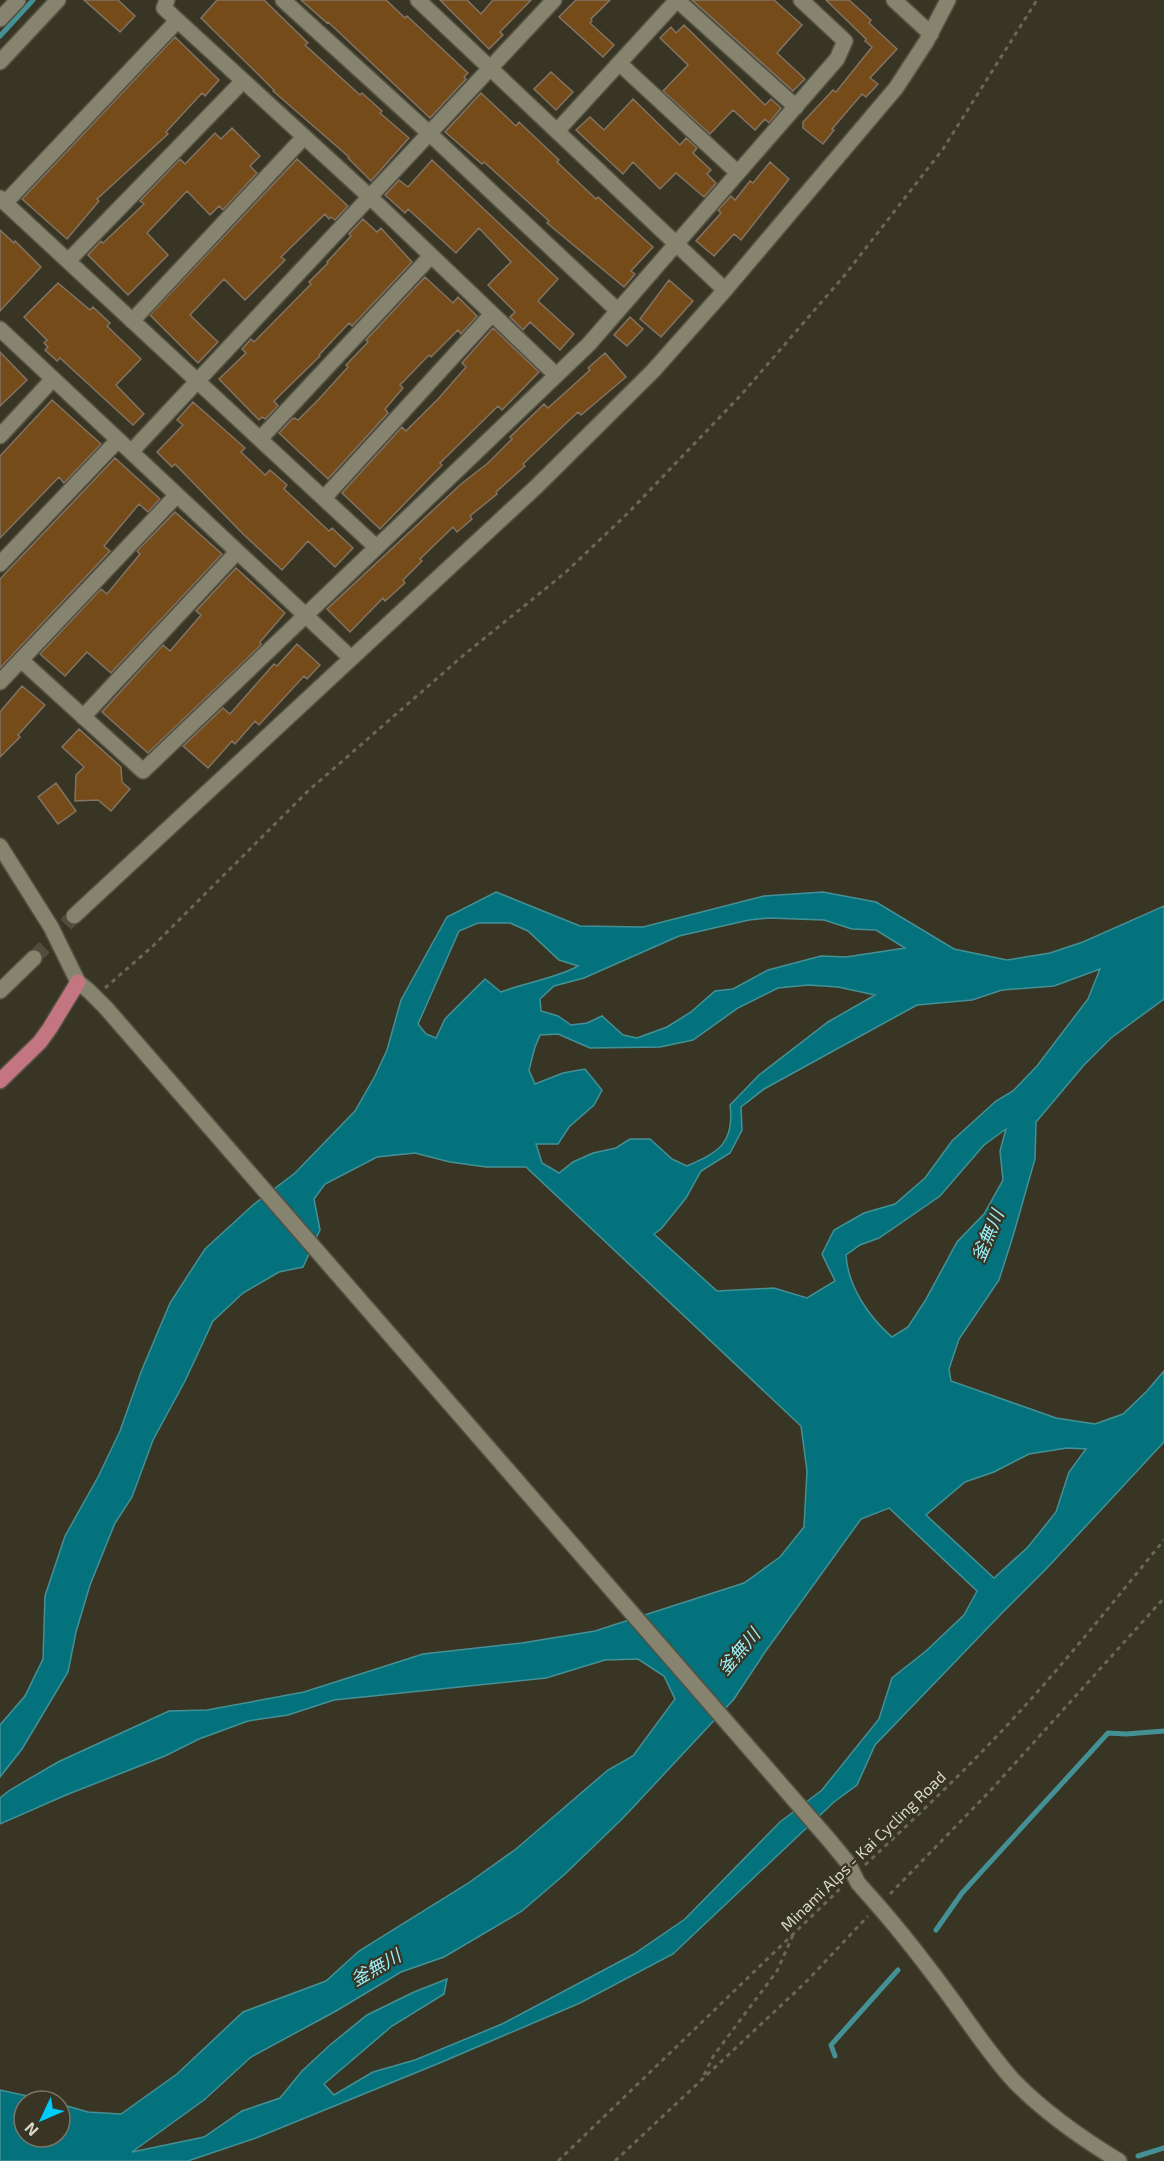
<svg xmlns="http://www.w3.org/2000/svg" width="1164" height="2161" font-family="'Exo 2','Noto Sans JP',sans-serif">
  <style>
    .water { fill: #04727d; stroke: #449195; stroke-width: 1.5; fill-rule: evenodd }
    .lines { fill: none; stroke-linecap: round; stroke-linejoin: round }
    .stream { stroke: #449195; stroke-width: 5 }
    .building { fill: #754c19; stroke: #827364; stroke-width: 1.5 }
    .minor-tunnel { stroke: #504d3d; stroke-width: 15; stroke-dasharray: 15 8; stroke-linecap: butt }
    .minor-casing { stroke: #535142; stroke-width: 18 }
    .major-casing { stroke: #535142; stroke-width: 18 }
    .path { stroke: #696758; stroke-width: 3; stroke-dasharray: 4.5 4.5; stroke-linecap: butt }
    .minor { stroke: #86836f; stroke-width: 15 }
    .major { stroke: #c37582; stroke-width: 15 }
    .minor-bridge-casing { stroke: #535142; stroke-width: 18; stroke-linecap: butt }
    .minor-bridge { stroke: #86836f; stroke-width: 15 }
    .labels { text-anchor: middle; stroke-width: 4.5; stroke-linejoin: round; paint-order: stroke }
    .street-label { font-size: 16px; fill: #d9d8cd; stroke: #383524 }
    .water-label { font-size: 18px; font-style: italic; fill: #9ceffa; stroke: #383524 }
  </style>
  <rect width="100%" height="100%" fill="#383524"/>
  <path class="water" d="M496 892 580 926 643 927 764 896 823 892 876 902 954 949 1007 960 1050 953 1083 942 1164 906V999L1111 1038 1084 1065 1036 1122 1035 1159 1013 1236 999 1280 959 1339 949 1369 951 1381 1056 1418 1095 1424 1123 1414 1147 1391 1164 1371V1442L1047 1568 1002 1613 875 1745 857 1785 834 1802 673 1954 580 2003 442 2062 256 2138 188 2161H0V2090L50 2101H24V2137H60V2104L88 2112 121 2114 177 2074 243 2012 326 1981 359 1951 467 1884 516 1849 608 1770 633 1756 675 1699 664 1676 638 1659 605 1660 546 1678 334 1700 288 1715 248 1721 199 1739 165 1756 66 1795 0 1824V1798L10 1790 58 1762 169 1711 207 1710 304 1692 423 1654 522 1643 595 1631 744 1583 780 1557 804 1527 807 1471 801 1426 526 1167H486L450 1162 415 1153 377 1157 325 1184 314 1199 320 1230 303 1267 279 1272 243 1293 213 1321 185 1381 153 1440 132 1497 115 1523 90 1585 76 1632 68 1672 22 1749 0 1777V1725L25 1696 43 1659 45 1596 65 1536 98 1477 120 1431 141 1372 170 1303 205 1249 253 1205 295 1173 355 1111 375 1076 387 1050 401 1000 447 917ZM768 918 824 920 852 929 876 930 905 948 846 957 821 956 768 970 733 989 715 991 691 1012 667 1027 637 1038 623 1035 602 1016 587 1023 571 1025 558 1016 541 1011 540 999 554 986 584 978 679 936 749 920ZM478 923H510L528 931 559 960 578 966C554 979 527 982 501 992L485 979 445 1019 436 1038 426 1034 418 1024 459 931ZM1100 969 1088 999 1037 1066 1013 1091 996 1101 952 1141 925 1178 895 1204 864 1213 834 1230 822 1254 835 1281 807 1298 774 1288 717 1291 654 1234 661 1229 686 1198 701 1171 730 1153 742 1130 741 1107 764 1089 917 1005 972 1000 1002 990 1054 986ZM808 985 838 987 875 995 828 1022 759 1075 730 1105C735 1144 718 1152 687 1166L672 1159 650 1139H630L616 1148 593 1153 573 1162 559 1173 542 1163 536 1144H558L569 1127 594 1105 602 1090 585 1069 563 1073 535 1084 529 1070 535 1047 540 1035 558 1034 590 1048 660 1047 693 1040 738 1008 778 988ZM1006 1129 1000 1151 1003 1180 984 1214 957 1242 925 1301 908 1327 892 1337C869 1317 848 1287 846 1255L860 1245 879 1238 940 1196 984 1145ZM1067 1448 1086 1449 1069 1472 1056 1512 1028 1547 994 1578 926 1515 965 1482 994 1472 1029 1454ZM889 1508 977 1591 964 1615 926 1651 892 1678 879 1719 822 1790 780 1822 685 1919 634 1954 502 2024 415 2060 373 2072 334 2095 324 2084 392 2026 444 1994 447 1979 414 1992 367 2015 330 2045 302 2071 280 2098 242 2111 204 2137 132 2152 204 2100 251 2057 336 2011 401 1972 444 1957 522 1911 565 1874 623 1818 734 1699 765 1652 861 1519Z"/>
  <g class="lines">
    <path class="stream" d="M0 36 33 0
      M936 1930 962 1893 1108 1733 1126 1734 1164 1731
      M835 2056 831 2045 898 1970
      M1138 2156 1164 2148"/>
  </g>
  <path class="building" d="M84 0H118L135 16 120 32Z
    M217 0H264L308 43 305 45 360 95 362 93 382 111 380 113 409 138 371 181 348 158 349 157 273 91 274 90 201 18Z
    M301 0H386L405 18 407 16 468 73 464 77 466 79 430 118 328 22 327 23Z
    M440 0H467L481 14 493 0H531L500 32 503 35 489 49Z
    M576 0H610L591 19 592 21 590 23 614 45 603 57 559 17Z
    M692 0H774L802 25 777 53 805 79 793 91Z
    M826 0H849L871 20 869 23 897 49 870 78 878 84 866 97 862 94 832 129 834 130 823 144 803 128V122L833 90 836 92 872 47 865 41 866 39Z
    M684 25 765 105 771 99 781 108 769 123 765 119 755 130 733 110 710 134 663 91 688 65 660 38 671 27 676 33Z
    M175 37 219 80 205 96 202 93 166 132 168 134 97 199 99 201 67 239 22 199Z
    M551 72 573 92 556 110 534 89Z
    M481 93 516 126 519 122 559 160 557 162 596 199 598 197 653 247 631 271 635 274 624 287 547 223 549 221 484 162 482 164 445 132Z
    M633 99 680 145 686 138 697 148 693 153 711 170 707 174 716 183 704 197 676 173 660 189 633 162 623 174 576 130 590 117 604 130Z
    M232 128 260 156 250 166 257 173 223 210 219 206 210 215 187 191 147 233 168 255 128 295 88 255 101 241 103 243 144 204 140 201 180 159 185 164 215 133 221 139Z
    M297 159 348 206 335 220 331 217 329 219 325 214 281 257 285 260 245 300 224 279 190 315 218 342 198 363 150 315Z
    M432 160 558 279 538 301 574 334 560 350 530 322 523 330 510 317 515 312 488 285 511 262 479 228 456 253 408 209 405 213 385 195 399 180 408 187Z
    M770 162 789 179 741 240 734 234 714 256 696 241 721 213 718 210 731 196 735 200 750 181 753 183Z
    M363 219 377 232 381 228 412 262 352 326 349 323 319 355 320 356 274 401 278 406 265 419 262 417 259 420 219 379 246 353 242 349 251 339 254 342 311 284 309 282 328 263 327 262 351 236 349 234Z
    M0 230 14 243 15 241 41 267 0 311Z
    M425 277 453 303 458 297 477 316 461 334 458 330 431 357 429 355 400 385 403 388 385 409 388 413 328 479 279 433 292 419 295 418 298 420 319 399 348 367 346 365 368 342 366 340Z
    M669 280 693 301 661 337 640 319Z
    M58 283 90 310 93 307 110 323 107 326 141 359 116 385 144 414 133 425 60 358 57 361 45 350 48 347 44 343 47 340 24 317Z
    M630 317 643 329 627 346 614 335Z
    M493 328 539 372 502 410 498 406 440 463 442 465 380 529 342 493 402 427 406 431 439 398 466 367 462 363Z
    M0 352 27 380 0 406Z
    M605 353 626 377 581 415 578 412 523 464 525 466 496 492 497 494 470 516 472 519 457 532 453 527 420 559 422 561 403 580 405 583 385 601 383 598 350 632 327 609 461 484 488 463 512 439 510 437 544 404 548 408 590 370 588 368Z
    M52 400 101 444 64 483 59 477 0 538V456Z
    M193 402 245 448 241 452 265 475 270 470 287 485 284 489 329 531 332 528 353 548 335 567 308 541 282 570 244 535 175 464 172 467 157 452 183 425 177 420Z
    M115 458 160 499 148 512 139 504 104 546 110 551 0 668V579Z
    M175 512 222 554 111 673 87 652 65 676 40 654 101 589 107 594 140 554 137 551Z
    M236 568 285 613 260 642 261 644 260 646 148 753 102 712 163 645 170 651 201 615 196 611Z
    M297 644 320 665 307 679 304 676 259 725 255 721 235 744 232 741 208 768 183 746 223 708 230 714 274 664 277 666Z
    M22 686 45 705 18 735 20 737 0 757V712Z
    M79 729 121 767 122 782 130 789 111 811 98 800 75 801 76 775 84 767 62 747Z
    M56 783 76 811 58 824 38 797Z"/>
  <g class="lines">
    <path class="minor-tunnel" d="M34 958 74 916"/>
    <defs>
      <path id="minor" d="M167 0 164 8 370 197 556 375
        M283 0 429 133 618 311
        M418 0 725 290
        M677 0 796 107
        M894 0 931 34
        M0 19 18 0
        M0 62 58 0
        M619 63 738 173
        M557 131 677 0
        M0 198 375 546
        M5 203 177 21
        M68 261 243 81
        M132 321 304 137
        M0 329 351 658
        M0 436 53 379
        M260 439 431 256
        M131 452 554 0
        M324 498 492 314
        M0 564 118 440
        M21 660 143 771 589 344 837 59 845 41 801 0
        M0 682 177 495
        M83 717 237 552
        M0 846 51 927 78 982 89 991 106 1008
        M74 916 537 486 653 371 725 290 896 88 926 42 948 0
        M0 991 34 958
        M874 1901C903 1934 930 1969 956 2005 974 2030 992 2057 1014 2081 1045 2113 1081 2138 1119 2161"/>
      <path id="major" d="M0 1081 40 1042 50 1028 78 982"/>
    </defs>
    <use href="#minor" class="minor-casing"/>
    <use href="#major" class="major-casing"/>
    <path class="path" d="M105 988 153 946 308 791 465 654 566 572 629 512 741 395 844 276 943 149 1037 0
      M865 1865C915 1818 965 1771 1011 1721 1065 1663 1114 1601 1164 1540
      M890 1894 990 1791 1164 1598
      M704 2075 714 2055 777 1971 793 1935
      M558 2161 843 1886
      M615 2161 805 1983 868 1916"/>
    <use href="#minor" class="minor"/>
    <use href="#major" class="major"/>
    <defs>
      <path id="minor-bridge" d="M106 1008 830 1841 848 1863 858 1883 874 1901"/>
    </defs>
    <use href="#minor-bridge" class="minor-bridge-casing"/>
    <use href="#minor-bridge" class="minor-bridge"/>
  </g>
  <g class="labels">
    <g class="street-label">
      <text transform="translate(863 1851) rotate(-44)" y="6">Minami Alps - Kai Cycling Road</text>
    </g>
    <g class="water-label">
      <text transform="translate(988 1236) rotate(-67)" y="6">釜無川</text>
      <text transform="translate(739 1652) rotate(-50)" y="6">釜無川</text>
      <text transform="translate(376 1968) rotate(-30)" y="6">釜無川</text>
    </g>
  </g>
  <g transform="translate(42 2119) rotate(226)"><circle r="28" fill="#383524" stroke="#787668" stroke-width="1.5"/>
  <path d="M0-4.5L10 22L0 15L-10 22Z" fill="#00cbf8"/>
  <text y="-9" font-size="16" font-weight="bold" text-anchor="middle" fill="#d9d8cd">N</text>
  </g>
</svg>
